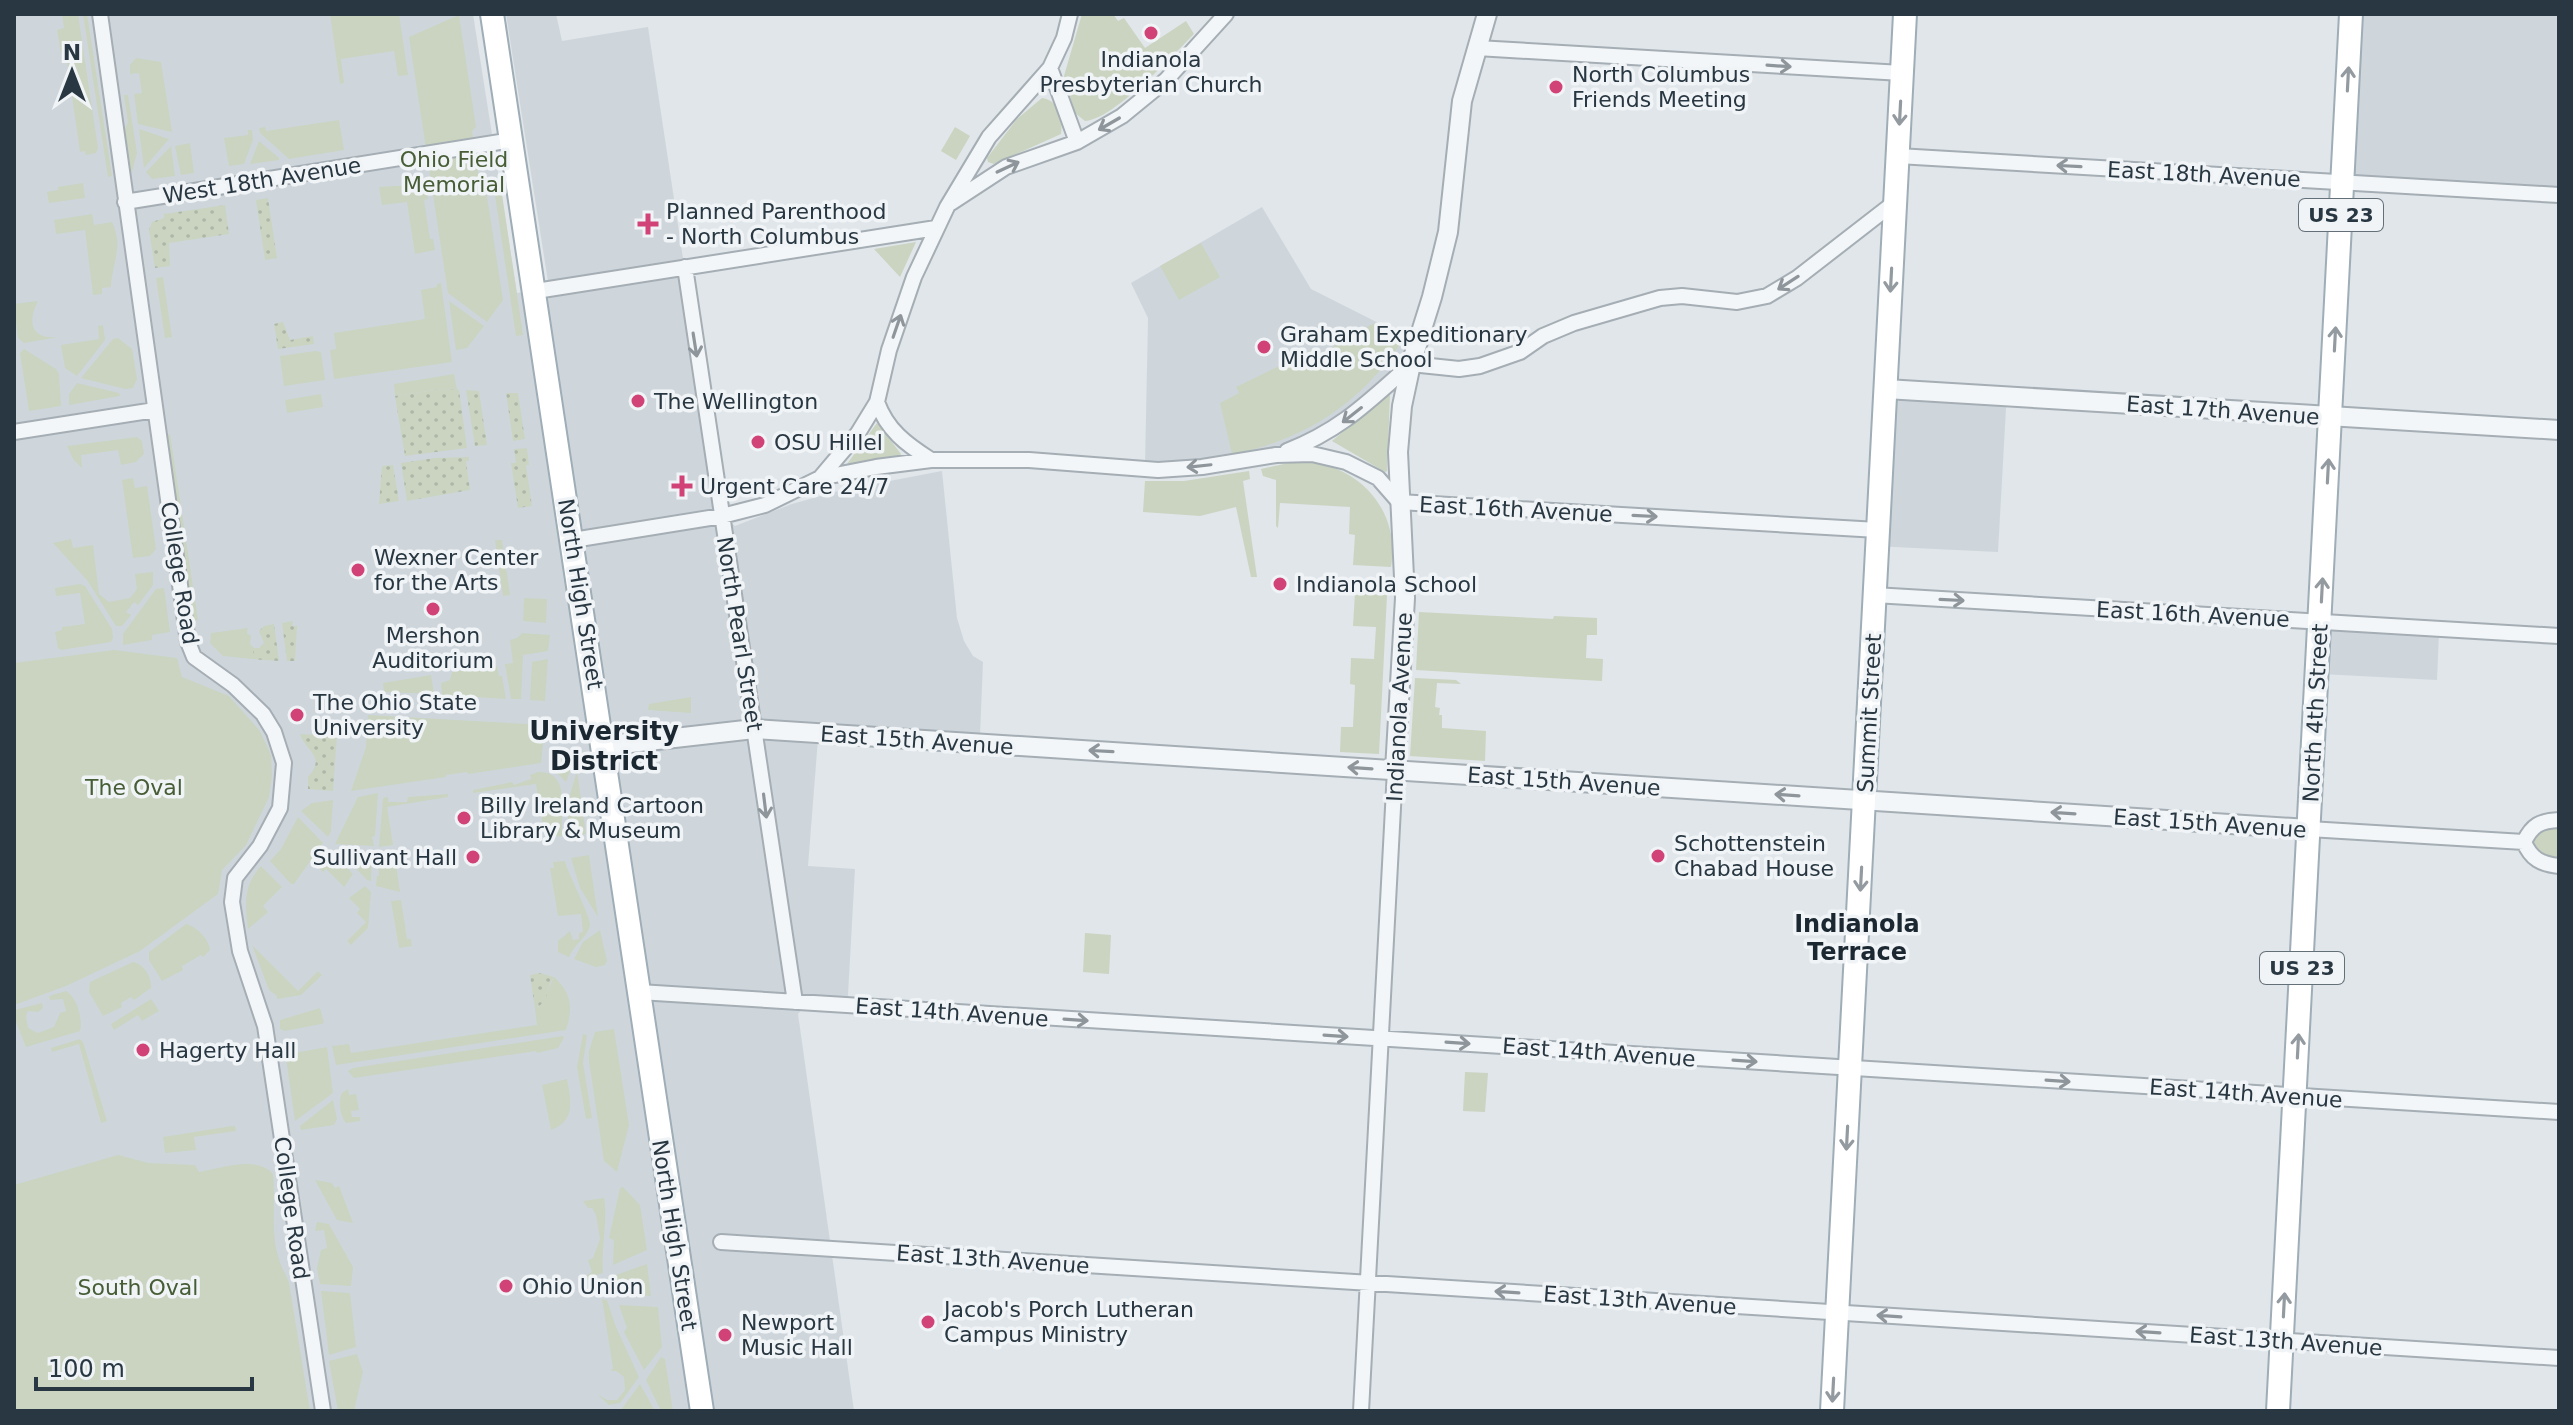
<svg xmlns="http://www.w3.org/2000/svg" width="2573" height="1425" font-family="'DejaVu Sans',sans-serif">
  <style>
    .built { fill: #ced6dc }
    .green { fill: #cad4c1 }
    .garden { fill: url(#garden-dots) }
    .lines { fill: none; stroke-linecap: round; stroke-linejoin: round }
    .minor-casing { stroke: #a5aeb4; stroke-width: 18 }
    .tertiary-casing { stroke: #a5aeb4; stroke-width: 22 }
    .primary-casing { stroke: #9fadb6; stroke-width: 26 }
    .minor { stroke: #f3f6f8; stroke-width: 14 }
    .tertiary { stroke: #f3f6f8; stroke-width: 18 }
    .primary { stroke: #fff; stroke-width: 22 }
    .oneway { stroke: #8e969c }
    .oneway2 { stroke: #949ba0 }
    .poi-dot { fill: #d14377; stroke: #f0f4f7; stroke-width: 3 }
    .labels { text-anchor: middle; stroke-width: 7; stroke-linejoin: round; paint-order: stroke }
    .shield { fill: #f0f4f7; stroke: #647078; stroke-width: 2 }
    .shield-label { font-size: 20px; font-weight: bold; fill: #283741 }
    .poi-label { font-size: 22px; fill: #283741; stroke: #f0f4f7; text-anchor: start }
    .park-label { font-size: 22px; fill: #465d35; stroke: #f0f4f7 }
    .street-label { font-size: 22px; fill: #283741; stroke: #f0f4f7 }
    .neighbourhood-label { font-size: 24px; font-weight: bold; fill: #1b2832; stroke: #f0f4f7 }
    .quarter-label { font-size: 26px; font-weight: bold; fill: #1b2832; stroke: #f0f4f7 }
  </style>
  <defs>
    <pattern id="garden-dots" width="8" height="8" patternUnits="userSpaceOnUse" patternTransform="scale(2)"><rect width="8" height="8" fill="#cad4c1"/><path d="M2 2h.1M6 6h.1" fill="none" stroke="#aeb7a7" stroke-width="1.8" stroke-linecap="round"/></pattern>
  </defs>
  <rect width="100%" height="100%" fill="#e0e6ea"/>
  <path class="built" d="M14 14H473L517 293 549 288 506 14H556L562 41 648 27 722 516 735 526 792 504 842 490 942 471 957 618 964 641 973 656 983 662 980 735 819 726 808 866 855 869 847 1012 802 1009 798 1014 854 1411H14Z
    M2353 14H2559V190L2350 179Z
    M1262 207 1311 289 1418 343 1411 364 1353 416 1276 455 1145 466 1148 318 1131 283Z
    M1882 384 2007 390 1998 552 1873 546Z
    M2323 626 2439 632 2437 680 2321 674Z"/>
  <path class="green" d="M62 14H78L98 148 96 153 86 155 85 151 80 152 66 54H61L57 30 64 28Z
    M83 14H87L112 176 108 177Z
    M330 14H399L408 75 398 76 394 51 341 59 344 83 340 84Z
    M1082 14H1113L1118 21 1124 18 1145 48 1186 21 1194 34C1173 55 1113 120 1085 121L1075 113 1064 76Z
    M459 15 476 127 472 131 478 173 484 177 503 300 487 322 448 293 409 37Z
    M136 58 161 62 172 132 138 124 134 94 142 93 139 73 130 74V65Z
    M124 95H128L137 153 132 172H128L122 137 128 122Z
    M1042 98C1059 100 1063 119 1061 134L994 164 988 162 987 158 1017 119Z
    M339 120 344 150 289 159 260 133 259 128 265 127 266 131Z
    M955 127 970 136 956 160 941 151Z
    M139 129 169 139 144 168Z
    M248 130H252L253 140 244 164 229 166 224 138 248 135Z
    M259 141 279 158V160L250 164Z
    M190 143 194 173 181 175 175 146Z
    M171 146 175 176 152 179 146 172Z
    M425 180 428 199 424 200 430 239H433L435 250 415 254 407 202 382 205 379 187 413 185V182Z
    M500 181 523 335 516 336 493 182Z
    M83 183 85 198 49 203 47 192 58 190V187Z
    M92 214 94 225 112 222C124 247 112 263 111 287L102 288V294L93 295 85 230 56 234 54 220Z
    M916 242 900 277 874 249Z
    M1201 243 1220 277 1179 300 1160 266Z
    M163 277 172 337 165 338 156 278Z
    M441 283 452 362 334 379 330 350 336 349 334 333 425 319 421 290 437 287V284Z
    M38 301C28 320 29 340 59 337L24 343 18 338 14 304Z
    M449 301 484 326 467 348 456 350Z
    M1375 323 1404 338C1364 401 1306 440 1232 454L1220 403 1239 393 1236 387 1316 348 1319 354 1335 346 1334 343Z
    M103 325 105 340 77 376 65 368 61 345 99 339 98 326Z
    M118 338 132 349 137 379 133 388 125 389 81 378 113 339Z
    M24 349 56 369 59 374 61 406 29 411 20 353Z
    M315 351 321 352 325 380 284 386 280 356Z
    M454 374 457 390 441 389 395 396 394 384Z
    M77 383 119 393 120 396 69 405V394Z
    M321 394 323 407 287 413 285 400Z
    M1390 395 1387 471 1385 472 1332 441 1385 396Z
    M877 423 901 454 898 458 853 467 847 464Z
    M170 434 198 620 193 621 166 435Z
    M137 437 142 441 144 454 136 462 121 465 118 450 81 455 82 468 73 459 67 446Z
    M1298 461C1356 462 1401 508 1391 567L1353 565 1355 535 1349 534 1350 507 1280 503 1278 528 1276 526V480L1263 476 1261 469Z
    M1249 471 1250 479 1243 481 1257 577H1251L1236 507 1200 516 1143 512 1145 481H1184Z
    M133 478 135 488 147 486 156 549 150 556 133 558 122 480Z
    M71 539 73 548 93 545 99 594 109 602 130 598 137 589 135 574 153 572V585L138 605 134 602 126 612 131 615 122 626H116L87 580 53 543Z
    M495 540H502L510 595 503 596Z
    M80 584 85 586 112 629 113 638 111 642 61 650 58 648 55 632 62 630V627L85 624 80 593 56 596 55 588Z
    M164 588 170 632 152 635V640L123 645V634L156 589Z
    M1355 593 1387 595 1379 754 1340 752 1341 727H1353L1355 685 1350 684 1351 658 1374 659 1376 627 1353 626Z
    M524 598 547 599 546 623 523 621Z
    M1419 612 1553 619 1554 616 1597 618V635H1587L1586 658 1603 659 1602 681 1416 670Z
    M248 628 247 633 251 636 250 644 254 648 252 659 223 656 210 643 211 633Z
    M522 633 550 635 548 651 523 655 521 699H511L505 664 513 663 510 640 517 638Z
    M114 650 177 658 182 677 229 696 260 731 271 755 272 776 269 797 246 845 222 870 218 894 140 951 66 986 14 1005V663Z
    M548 659 545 701 530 700 532 662Z
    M497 666 499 676H502L506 699 442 695 441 683 450 680 452 672Z
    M431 675 434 694 384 692 383 683Z
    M1415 678 1456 680 1461 684 1437 683 1435 707 1440 708 1439 715H1442V728L1486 731 1485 761 1410 756Z
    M691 697V713L648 710 649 704Z
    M368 715 545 725 541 763 468 774 467 772 446 775V777L351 791 366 747Z
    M557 747 563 758H575L566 782 551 767 549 748Z
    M577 771 586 834 567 837 569 798Z
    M538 772C572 771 560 814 562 836L550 837 548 831 544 832 536 784 473 793V790L512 782 514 785 531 779 530 775Z
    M378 793 375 836 372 837 374 846 335 844 358 797Z
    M448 794V797L387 807 393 845 379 847 383 798 388 797V802H407L408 797Z
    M333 800 331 831 328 837 301 811 312 803Z
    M298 817 323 843 294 884H291L270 861 281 849Z
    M2559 820V866L2529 854 2530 830Z
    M330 850 353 874 344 887 326 869 323 872 318 867Z
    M394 851 400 892 376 886 377 876H379L378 854Z
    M347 852 372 854 371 881 367 880 343 855Z
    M589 855 598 917 580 888 571 858Z
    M565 861C568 874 592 919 590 926 587 937 574 945 569 957L558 952V941L570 931 573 940 579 939V933L583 932 581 914 558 916 550 868H554L553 862Z
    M261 866 282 887 263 906 268 912 248 929C245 904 243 886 261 866Z
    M365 886 371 892 368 928 351 945 347 941 366 922 357 913 360 909 349 898Z
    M401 900 407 939H411L412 946 399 948 391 901Z
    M186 924C196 926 209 939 210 950L203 957 201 955 182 966 183 970 162 981 149 960V952Z
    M600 930 607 961 605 965 596 967 574 959 583 942Z
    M1085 933 1111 935 1109 974 1083 972Z
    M252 945 298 991 318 971 322 975 301 995 277 999V996L269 990Z
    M133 962C144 964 152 977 151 988L134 1000 131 997 121 1003 122 1007 103 1016 89 992 90 982Z
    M554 977C572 993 573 1009 566 1030L336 1065 332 1046 349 1044 351 1053 537 1025 535 1009 541 1005Z
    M66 991C77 997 83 1019 80 1031L26 1047 14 1017 15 1010 42 1003 43 1008 38 1012 28 1011 26 1016 28 1028 38 1033 54 1027 60 1013 66 1011 63 999 50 1000 49 996Z
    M151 999 159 1011 142 1021 138 1015 114 1030 111 1024Z
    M320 1008 324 1023 321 1024 285 1031 280 1029V1020Z
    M614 1029 629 1125 617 1172 604 1161 589 1061V1051L595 1032Z
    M583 1034 587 1035 583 1063 592 1118 586 1119 577 1067Z
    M563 1036 564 1038 558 1048 537 1053 536 1051 354 1078 348 1071 353 1068Z
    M80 1039 83 1042 107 1121 101 1123 79 1044 52 1052 51 1048Z
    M327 1047 333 1093 295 1121 286 1058 289 1054Z
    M1465 1072 1488 1073 1485 1112 1463 1111Z
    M567 1079C571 1100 576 1121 551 1130L542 1085Z
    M348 1089 349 1095 356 1094 359 1110 351 1111 352 1117H360V1121L346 1123C340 1116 338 1101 342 1093Z
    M333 1100 337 1119 334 1125 301 1130 300 1126Z
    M232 1126H235L236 1131 194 1137 196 1150 165 1153 163 1137Z
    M118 1155 149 1163 195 1165 199 1172C221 1168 257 1155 273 1174 276 1202 270 1232 279 1259 281 1268 287 1275 289 1283L310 1411H14V1185Z
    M315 1180 332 1183 335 1188 339 1186 353 1223 337 1220Z
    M623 1187 640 1205 647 1250 613 1265 614 1240 609 1238 620 1188Z
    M604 1198C608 1219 601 1247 603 1273L596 1275 597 1278 587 1280 586 1276 592 1272 588 1260 593 1258 600 1239 596 1215 592 1208H588L583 1201Z
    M317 1222 329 1224 353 1267 351 1286 320 1284 317 1268 321 1250 327 1248 324 1230 315 1231Z
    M647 1264 651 1296 616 1293 613 1276Z
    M321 1291 350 1293 356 1347 329 1355Z
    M602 1299 607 1300 616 1327 639 1377 620 1403 609 1405 597 1394 607 1400H617L625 1390 624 1377 616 1371H611L613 1368Z
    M619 1305 658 1307 662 1347 644 1370 624 1332 627 1328Z
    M357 1354 363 1372 354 1411H338L329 1361Z
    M661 1357 665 1359 673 1411H661L646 1380Z
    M640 1384 655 1411H620L621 1410Z"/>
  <path class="garden" d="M268 198 277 258 265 260 256 200Z
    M225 205 229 234 169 243 170 266 155 268 149 230 152 222 164 218V214Z
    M283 322 290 340 313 336 314 344 278 349 274 324Z
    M441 389 459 390 467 448 405 456 395 396Z
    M466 390 479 391 487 445 475 446Z
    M506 393H518L525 439 513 441Z
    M527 448 529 465H526L532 506 518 508 511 463H516L514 449Z
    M469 457V461H466L470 490 407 501 401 463 435 458Z
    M393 465 399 501 379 504 382 466Z
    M293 621 292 626H297L295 661H287L282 623Z
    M274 624 279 661 252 659 254 648H259L264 643 259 631 264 626Z
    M300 734 337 736 333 791 308 789V777C327 756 305 751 300 734Z
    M540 973 554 977C544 989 552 999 535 1009L530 975Z"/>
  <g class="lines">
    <defs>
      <path id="minor" d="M100 14 188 642 194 657 233 685 263 714 274 732 284 763 280 808 260 846 235 878 232 902 240 951 265 1026 323 1411
        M1477 48 1902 73
        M1050 68 1077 142
        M1898 156 2559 195
        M125 202 512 140
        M951 203 1006 167 1077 142 1122 116 1166 80 1226 14
        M685 267 795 1002
        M536 291 936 228
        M877 402C887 430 906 444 931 460
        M14 432 155 410
        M1287 451C1341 430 1368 402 1411 364L1459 369 1480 366 1520 352 1543 336 1574 323 1660 298 1682 296 1737 302 1767 296 1797 278 1895 202
        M820 478 858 433 877 402 889 350 914 277 947 207 989 137 1050 68 1064 38 1070 14
        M573 540 722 516 765 505 820 478 876 467 931 460H1029L1158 470 1202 467 1276 455 1312 454 1346 462 1378 478 1399 502 1878 530
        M1874 595 2559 636
        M2559 820C2540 821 2532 825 2524 842 2531 859 2541 864 2559 866
        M2309 829 2524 842
        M639 992 2559 1112
        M721 1242 2559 1358
        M1361 1411 1395 770"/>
      <path id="tertiary" d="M1886 389 2559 430
        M604 746 754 729 2309 829
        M1395 770 1405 598 1398 452 1402 406 1411 364 1432 297 1448 232 1462 101 1487 14"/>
      <path id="primary" d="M492 14 702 1411
        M1832 1411 1905 14
        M2278 1411 2351 14"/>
    </defs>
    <use href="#minor" class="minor-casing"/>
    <use href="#tertiary" class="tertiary-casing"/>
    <use href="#primary" class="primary-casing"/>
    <use href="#minor" class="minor"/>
    <use href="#tertiary" class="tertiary"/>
    <use href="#primary" class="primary"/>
  </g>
  <defs><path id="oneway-shaft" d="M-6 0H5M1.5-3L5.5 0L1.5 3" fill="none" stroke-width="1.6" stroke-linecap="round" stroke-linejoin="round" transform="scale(2)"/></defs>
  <g class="oneway">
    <use href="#oneway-shaft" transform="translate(1779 66) rotate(4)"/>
    <use href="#oneway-shaft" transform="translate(1109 124) rotate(150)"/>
    <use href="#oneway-shaft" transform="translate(2069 166) rotate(-177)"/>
    <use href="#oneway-shaft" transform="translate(1008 167) rotate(-25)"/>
    <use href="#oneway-shaft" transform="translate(1788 283) rotate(147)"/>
    <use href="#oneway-shaft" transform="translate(897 326) rotate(-71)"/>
    <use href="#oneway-shaft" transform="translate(695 345) rotate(81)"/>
    <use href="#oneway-shaft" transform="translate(1352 415) rotate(142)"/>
    <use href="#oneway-shaft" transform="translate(1199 466) rotate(174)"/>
    <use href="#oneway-shaft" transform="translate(1645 516) rotate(3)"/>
    <use href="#oneway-shaft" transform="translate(1952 600) rotate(3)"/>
    <use href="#oneway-shaft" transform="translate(1101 751) rotate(-177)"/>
    <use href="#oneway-shaft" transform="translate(1360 768) rotate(-176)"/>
    <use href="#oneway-shaft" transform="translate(1787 795) rotate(-176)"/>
    <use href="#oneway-shaft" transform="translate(765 806) rotate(83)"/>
    <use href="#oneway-shaft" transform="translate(2063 813) rotate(-176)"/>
    <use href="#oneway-shaft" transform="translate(1076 1020) rotate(4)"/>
    <use href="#oneway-shaft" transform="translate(1336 1036) rotate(4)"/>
    <use href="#oneway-shaft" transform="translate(1458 1043) rotate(4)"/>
    <use href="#oneway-shaft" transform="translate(1745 1061) rotate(4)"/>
    <use href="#oneway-shaft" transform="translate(2058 1081) rotate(4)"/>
    <use href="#oneway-shaft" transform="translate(1507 1292) rotate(-176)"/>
    <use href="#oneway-shaft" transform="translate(1889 1316) rotate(-176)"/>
    <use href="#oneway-shaft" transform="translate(2148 1332) rotate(-176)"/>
  </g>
  <g class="oneway2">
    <use href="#oneway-shaft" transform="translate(2348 79) rotate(-87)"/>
    <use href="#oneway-shaft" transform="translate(1900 113) rotate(93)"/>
    <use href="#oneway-shaft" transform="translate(1891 280) rotate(93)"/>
    <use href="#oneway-shaft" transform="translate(2335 339) rotate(-87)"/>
    <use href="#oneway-shaft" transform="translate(2328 471) rotate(-87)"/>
    <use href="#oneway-shaft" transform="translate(2322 590) rotate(-87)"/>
    <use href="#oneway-shaft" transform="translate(1861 879) rotate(93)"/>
    <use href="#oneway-shaft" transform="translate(2298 1046) rotate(-87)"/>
    <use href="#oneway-shaft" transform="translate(1847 1138) rotate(93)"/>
    <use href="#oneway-shaft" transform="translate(2284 1305) rotate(-87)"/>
    <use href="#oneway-shaft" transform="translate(1833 1390) rotate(93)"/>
  </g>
  <g class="poi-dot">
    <circle cx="1151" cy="33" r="8"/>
    <circle cx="1556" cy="87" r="8"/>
    <path d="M644 212h8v8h8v8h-8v8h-8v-8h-8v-8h8z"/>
    <circle cx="1264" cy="347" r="8"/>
    <circle cx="638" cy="401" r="8"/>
    <circle cx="758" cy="442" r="8"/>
    <path d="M678 474h8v8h8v8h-8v8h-8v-8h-8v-8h8z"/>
    <circle cx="358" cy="570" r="8"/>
    <circle cx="1280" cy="584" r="8"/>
    <circle cx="433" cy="609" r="8"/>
    <circle cx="297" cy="715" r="8"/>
    <circle cx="464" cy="818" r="8"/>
    <circle cx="1658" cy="856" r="8"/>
    <circle cx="473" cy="857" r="8"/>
    <circle cx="143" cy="1050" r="8"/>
    <circle cx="506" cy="1286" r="8"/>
    <circle cx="928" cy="1322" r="8"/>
    <circle cx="725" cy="1335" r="8"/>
  </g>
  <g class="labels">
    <g class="shield">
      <rect x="2299" y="199" width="84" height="32" rx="6"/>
      <rect x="2260" y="952" width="84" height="32" rx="6"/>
    </g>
    <g class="shield-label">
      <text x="2341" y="222">US 23</text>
      <text x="2302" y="975">US 23</text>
    </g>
    <g class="poi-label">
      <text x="1151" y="67" text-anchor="middle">Indianola<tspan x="1151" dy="25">Presbyterian Church</tspan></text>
      <text x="1572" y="82">North Columbus<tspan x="1572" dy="25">Friends Meeting</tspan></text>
      <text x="666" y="219">Planned Parenthood<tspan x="666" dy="25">- North Columbus</tspan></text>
      <text x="1280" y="342">Graham Expeditionary<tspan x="1280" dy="25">Middle School</tspan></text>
      <text x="654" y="409">The Wellington</text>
      <text x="774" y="450">OSU Hillel</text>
      <text x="700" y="494">Urgent Care 24/7</text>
      <text x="374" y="565">Wexner Center<tspan x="374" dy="25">for the Arts</tspan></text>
      <text x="1296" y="592">Indianola School</text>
      <text x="433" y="643" text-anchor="middle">Mershon<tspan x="433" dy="25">Auditorium</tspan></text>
      <text x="313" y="710">The Ohio State<tspan x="313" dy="25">University</tspan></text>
      <text x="480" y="813">Billy Ireland Cartoon<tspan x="480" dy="25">Library &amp; Museum</tspan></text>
      <text x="1674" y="851">Schottenstein<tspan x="1674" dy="25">Chabad House</tspan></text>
      <text x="457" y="865" text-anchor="end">Sullivant Hall</text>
      <text x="159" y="1058">Hagerty Hall</text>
      <text x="522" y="1294">Ohio Union</text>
      <text x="944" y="1317">Jacob's Porch Lutheran<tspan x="944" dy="25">Campus Ministry</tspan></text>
      <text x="741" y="1330">Newport<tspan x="741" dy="25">Music Hall</tspan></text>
    </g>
    <g class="park-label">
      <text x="454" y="167">Ohio Field<tspan x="454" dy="25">Memorial</tspan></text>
      <text x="134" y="795">The Oval</text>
      <text x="138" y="1295">South Oval</text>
    </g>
    <g class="street-label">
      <text transform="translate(2204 174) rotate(3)" y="8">East 18th Avenue</text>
      <text transform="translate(262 180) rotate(-9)" y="8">West 18th Avenue</text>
      <text transform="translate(2223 410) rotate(4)" y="8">East 17th Avenue</text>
      <text transform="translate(1516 509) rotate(3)" y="8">East 16th Avenue</text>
      <text transform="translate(180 573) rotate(81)" y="8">College Road</text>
      <text transform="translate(581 594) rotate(81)" y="8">North High Street</text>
      <text transform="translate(2193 614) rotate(3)" y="8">East 16th Avenue</text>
      <text transform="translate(740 634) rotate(81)" y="8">North Pearl Street</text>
      <text transform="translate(1399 707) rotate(-87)" y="8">Indianola Avenue</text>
      <text transform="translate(1869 713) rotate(-87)" y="8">Summit Street</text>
      <text transform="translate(2315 713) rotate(-87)" y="8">North 4th Street</text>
      <text transform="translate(917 740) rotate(4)" y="8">East 15th Avenue</text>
      <text transform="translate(1564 781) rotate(4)" y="8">East 15th Avenue</text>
      <text transform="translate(2210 823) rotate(4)" y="8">East 15th Avenue</text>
      <text transform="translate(952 1012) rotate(4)" y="8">East 14th Avenue</text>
      <text transform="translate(1599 1052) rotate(4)" y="8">East 14th Avenue</text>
      <text transform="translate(2246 1093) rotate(4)" y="8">East 14th Avenue</text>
      <text transform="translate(292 1208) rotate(82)" y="8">College Road</text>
      <text transform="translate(675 1235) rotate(81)" y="8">North High Street</text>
      <text transform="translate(993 1259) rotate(4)" y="8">East 13th Avenue</text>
      <text transform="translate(1640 1300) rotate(4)" y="8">East 13th Avenue</text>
      <text transform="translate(2286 1341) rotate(4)" y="8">East 13th Avenue</text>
    </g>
    <g class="neighbourhood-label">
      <text x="1857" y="932">Indianola<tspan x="1857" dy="28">Terrace</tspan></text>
    </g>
    <g class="quarter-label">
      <text x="604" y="740">University<tspan x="604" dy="30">District</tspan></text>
    </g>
  </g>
  <rect width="2573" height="1425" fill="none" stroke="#283741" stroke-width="32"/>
  <g transform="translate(72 72)" stroke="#f0f4f7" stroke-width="6" paint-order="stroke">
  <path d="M0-6L14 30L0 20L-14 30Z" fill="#283741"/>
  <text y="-12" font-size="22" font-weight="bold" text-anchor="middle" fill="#283741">N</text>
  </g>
  <path d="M36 1377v12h216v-12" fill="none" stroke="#283741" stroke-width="4"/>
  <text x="48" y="1377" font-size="24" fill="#283741" stroke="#f0f4f7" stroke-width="6" paint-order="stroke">100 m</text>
</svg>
